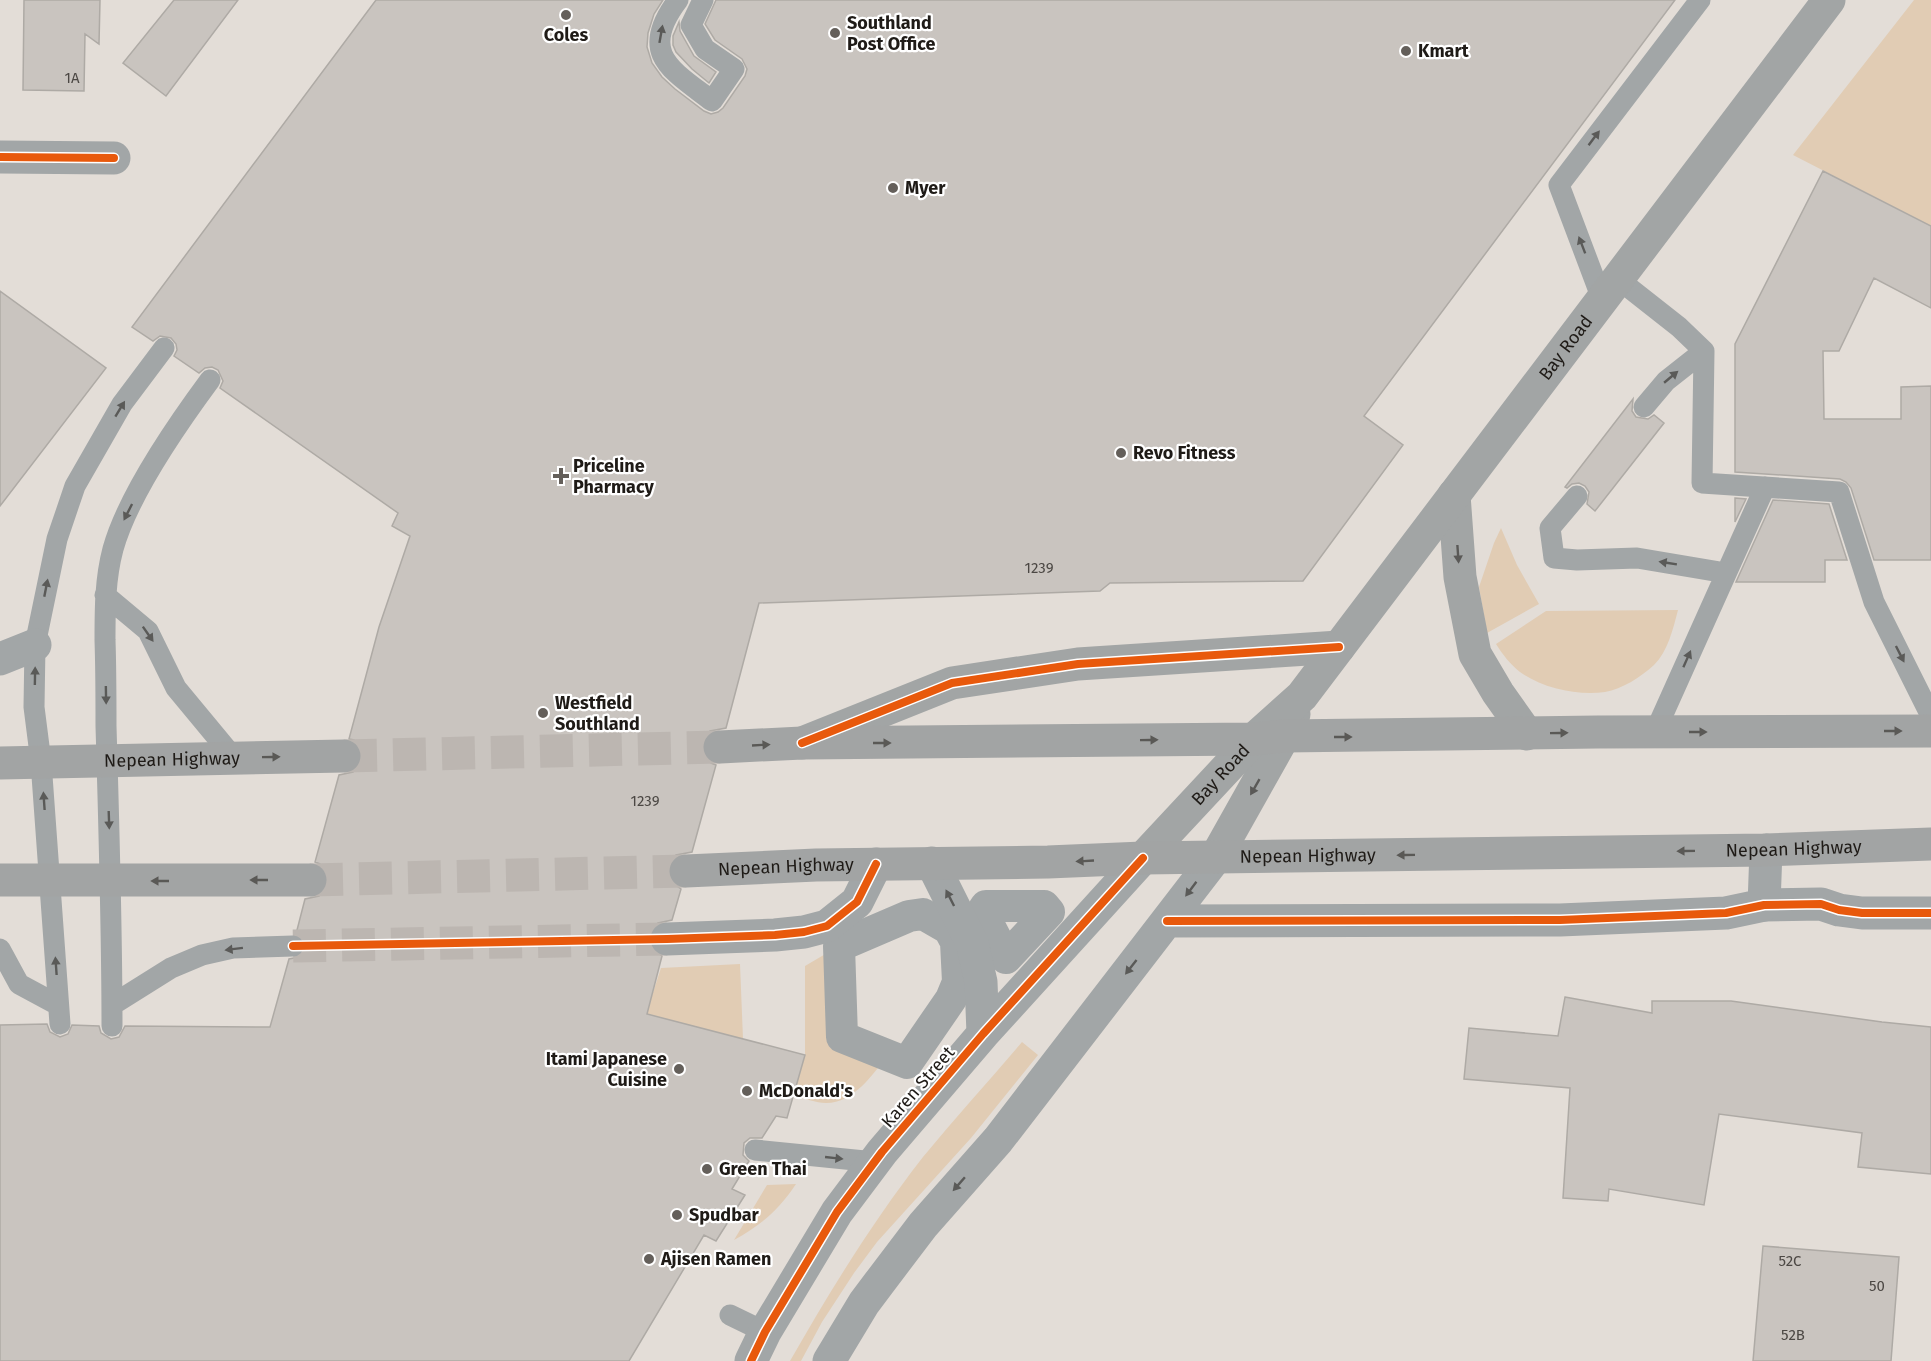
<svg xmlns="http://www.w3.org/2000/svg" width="1931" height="1361" font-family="'Fira Sans',sans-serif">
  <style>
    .green { fill: #e1ccb4 }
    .building { fill: #c9c4bf; stroke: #aeaaa5; stroke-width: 1.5 }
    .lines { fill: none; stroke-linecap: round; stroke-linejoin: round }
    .minor-tunnel { stroke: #bcb6b1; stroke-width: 33; stroke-dasharray: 33 16; stroke-linecap: butt }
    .trunk-tunnel { stroke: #bcb6b1; stroke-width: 33; stroke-dasharray: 33 16; stroke-linecap: butt }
    .service { stroke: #a2a6a7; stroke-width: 21 }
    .pedestrian { stroke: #a2a6a7; stroke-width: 32 }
    .minor { stroke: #a2a6a7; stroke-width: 33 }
    .tertiary { stroke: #a2a6a7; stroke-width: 33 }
    .secondary { stroke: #a2a5a5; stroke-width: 33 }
    .trunk { stroke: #a2a4a4; stroke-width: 33 }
    .cycleway-casing { stroke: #fff; stroke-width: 11 }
    .cycleway { stroke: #e8590c; stroke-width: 8 }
    .oneway { fill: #5a5a58 }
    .oneway2 { fill: #5a5957 }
    .oneway3 { fill: #5a5956 }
    .poi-dot { fill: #645f5a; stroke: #fff; stroke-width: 2 }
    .labels { text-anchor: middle; stroke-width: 4.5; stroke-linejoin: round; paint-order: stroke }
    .number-label { font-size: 15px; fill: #4c4844 }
    .poi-label { font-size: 18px; font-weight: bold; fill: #1f1b17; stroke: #fff; text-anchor: start }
    .street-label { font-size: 18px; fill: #1f1b17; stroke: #fff }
  </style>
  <rect width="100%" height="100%" fill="#e3ddd7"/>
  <path class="green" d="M1914 0H1931V226L1793 155Z
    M1501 528 1517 565 1539 604 1487 633 1479 587 1494 543Z
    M1678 610C1673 629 1668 651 1654 665 1641 677 1622 689 1605 692 1578 696 1542 688 1520 672 1510 664 1503 655 1496 644L1546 611Z
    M839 946 842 1037 888 1055C873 1074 854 1103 826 1103 816 1103 804 1098 793 1096L805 1055V966Z
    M740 964 743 1039 646 1014 661 968Z
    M1022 1042 1038 1055 971 1138 877 1242 854 1273 822 1322 801 1361H790C830 1291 873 1221 923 1157 955 1118 989 1081 1022 1042Z
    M796 1184C778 1211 762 1224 734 1240L767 1185Z"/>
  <path class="building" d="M24 0H100L99 44 85 34 84 91 23 90Z
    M174 0H238L166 96 123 63Z
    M376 0H663L654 14 648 33 647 47 652 63 662 77 675 89 704 111 711 114 718 112 723 108 745 76 747 69 742 59 715 40 705 24 716 0H1675L1364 416 1403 445 1303 581 1110 583 1100 591 759 603 726 728 710 731 703 739 701 748 704 757 711 763 716 765 692 852 676 855 669 863 667 871 670 881 681 889 672 920 658 923 650 931 648 939 651 948 662 956 647 1014 805 1055 787 1118 776 1116 762 1138H750L744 1143 743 1155 749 1161 732 1189 745 1195 716 1241 704 1235 629 1361H0V1025L47 1024 50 1032 60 1037 68 1034 72 1025 99 1026 101 1033 111 1039 119 1037 125 1026 270 1027 289 959 299 957 304 951V940L296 934 305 899 319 896 326 889 329 881 326 871 320 864 315 862 339 775 353 772 361 764 363 756 360 747 354 740 349 739 379 627 410 536 392 526 398 513 220 388 223 381 218 370 212 367 205 368 199 373 174 356 177 350 176 344 171 338 160 336 153 341 132 327Z
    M679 22 680 31 694 56 716 72 709 83 692 69 676 52 673 45V36Z
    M1823 171 1931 226V308L1874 278 1839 351H1823L1824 419H1901V387L1931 386V560H1874L1851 488 1846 482 1840 479 1735 472V344Z
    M0 291 106 368 0 506Z
    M1633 399 1632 411 1636 417 1648 419 1654 415 1664 423 1595 511 1587 504 1589 492 1585 486 1579 483 1572 484 1567 488 1565 487Z
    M1735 498 1746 499 1735 522Z
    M1773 500 1829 504 1847 560H1825V582H1736Z
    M1565 997 1652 1013V1001H1731L1882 1022 1931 1027V1174L1858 1167 1862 1133 1719 1114 1704 1205 1609 1189 1608 1201 1563 1198 1570 1088 1464 1079 1469 1028 1558 1036Z
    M1763 1246 1899 1257 1891 1361H1753Z"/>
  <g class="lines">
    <path class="minor-tunnel" d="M293 946 667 939"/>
    <path class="trunk-tunnel" d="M344 756 720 747
      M310 880 686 871"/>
    <path class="service" d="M678 0C638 53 670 69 712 101L734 69 705 49 691 25 703 0
      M1618 279 1679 327 1704 351 1702 483 1839 492 1874 602 1931 716
      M1602 299 1559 185 1700 0
      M1644 407 1666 381 1704 351
      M1577 496 1550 528 1554 558 1577 560 1637 558 1726 573
      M105 595 148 631 176 688 234 758
      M1655 732 1765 487
      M0 949 19 984 58 1005
      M112 1005 171 968 202 955 233 948 293 946
      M60 1024 41 762 34 707 35 645 57 539 75 486 122 404 164 348
      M112 1026C112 926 109 826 106 726 106 697 106 669 105 640 105 609 105 579 113 549 128 495 176 426 210 380
      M755 1150 875 1162
      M730 1315 765 1332"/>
    <path class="pedestrian" d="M986 906H1044L1049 912 1006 958 982 912Z
      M923 914 949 929 956 942 958 982 951 999 907 1063 842 1037 839 946 909 916Z"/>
    <path class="minor" d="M0 157 114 158
      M0 659 35 645
      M1764 905 1821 904 1839 910 1862 913H1931
      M667 939 775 935 804 932 827 926 857 902 876 864"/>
    <path class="tertiary" d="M932 863 972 943 981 982 983 1034
      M1167 921 1560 920 1726 913 1764 905 1766 850
      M751 1361 765 1332 837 1212 882 1152 983 1034 1143 858
      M829 1361 864 1303 879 1283 923 1225 998 1140 1216 857"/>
    <g class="secondary">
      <path d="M1454 495 1460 577 1475 654 1498 693 1527 734"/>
      <path d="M802 743 952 683 1078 664 1339 647"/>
      <path d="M1216 857 1284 736 1294 714"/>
      <path id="s1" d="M1143 858 1254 739 1302 696 1829 0"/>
    </g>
    <g class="trunk">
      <path d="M720 747 802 743 1254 739 1284 736 1597 732 1931 731"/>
      <path id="s2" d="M0 763 344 756"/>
      <path id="s3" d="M686 871 816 865 1048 862 1143 858 1766 850 1931 844"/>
      <path d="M0 880H310"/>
    </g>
    <defs>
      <path id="cycleway" d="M0 157 114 158
        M802 743 952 683 1078 664 1339 647
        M1167 921 1560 920 1726 913 1764 905 1821 904 1839 910 1862 913H1931
        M293 946 667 939 775 935 804 932 827 926 857 902 876 864
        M751 1361 765 1332 837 1212 882 1152 983 1034 1143 858"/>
    </defs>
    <use href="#cycleway" class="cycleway-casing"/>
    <use href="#cycleway" class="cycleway"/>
  </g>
  <defs><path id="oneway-solid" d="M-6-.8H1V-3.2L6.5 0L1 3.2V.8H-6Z" transform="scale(1.5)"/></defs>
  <g class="oneway">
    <use href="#oneway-solid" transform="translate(661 34) rotate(-80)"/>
    <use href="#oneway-solid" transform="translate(1594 138) rotate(-53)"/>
    <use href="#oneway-solid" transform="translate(1582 245) rotate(-111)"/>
    <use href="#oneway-solid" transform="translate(1671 377) rotate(-40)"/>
    <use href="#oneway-solid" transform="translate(120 409) rotate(-59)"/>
    <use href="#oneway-solid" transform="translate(128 512) rotate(117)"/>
    <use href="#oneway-solid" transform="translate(1668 563) rotate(-171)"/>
    <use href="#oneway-solid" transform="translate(46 588) rotate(-79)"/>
    <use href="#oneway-solid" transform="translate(148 634) rotate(55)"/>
    <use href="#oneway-solid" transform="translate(1900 654) rotate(63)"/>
    <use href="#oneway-solid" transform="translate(1687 659) rotate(-66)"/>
    <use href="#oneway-solid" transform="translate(35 676) rotate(-89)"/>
    <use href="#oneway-solid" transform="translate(106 695) rotate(89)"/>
    <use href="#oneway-solid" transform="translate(44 801) rotate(-94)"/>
    <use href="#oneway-solid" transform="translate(109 820) rotate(88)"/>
    <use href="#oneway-solid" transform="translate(1191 889) rotate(127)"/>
    <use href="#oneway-solid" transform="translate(950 898) rotate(-117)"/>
    <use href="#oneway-solid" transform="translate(234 949) rotate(173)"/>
    <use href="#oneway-solid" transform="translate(56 966) rotate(-94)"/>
    <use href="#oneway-solid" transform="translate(1131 967) rotate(128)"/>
    <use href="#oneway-solid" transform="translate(834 1158) rotate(6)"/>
    <use href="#oneway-solid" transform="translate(959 1184) rotate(131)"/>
  </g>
  <g class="oneway2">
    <use href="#oneway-solid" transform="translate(1458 554) rotate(86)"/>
    <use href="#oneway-solid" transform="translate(1255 787) rotate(120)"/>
  </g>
  <g class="oneway3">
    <use href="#oneway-solid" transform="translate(1893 731)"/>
    <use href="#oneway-solid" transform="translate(1698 732)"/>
    <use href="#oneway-solid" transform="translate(1559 733) rotate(-1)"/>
    <use href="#oneway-solid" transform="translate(1343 737)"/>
    <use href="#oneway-solid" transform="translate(1149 740) rotate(-1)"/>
    <use href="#oneway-solid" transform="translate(882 743)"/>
    <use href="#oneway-solid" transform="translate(761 745) rotate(-3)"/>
    <use href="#oneway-solid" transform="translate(271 757) rotate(-1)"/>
    <use href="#oneway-solid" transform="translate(1686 851) rotate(179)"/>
    <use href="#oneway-solid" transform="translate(1406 855) rotate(179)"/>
    <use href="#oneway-solid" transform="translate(1085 861) rotate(177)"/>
    <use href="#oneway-solid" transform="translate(259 880) rotate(180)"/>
    <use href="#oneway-solid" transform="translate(160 881) rotate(180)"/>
  </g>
  <g class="poi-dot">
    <circle cx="566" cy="15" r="6"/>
    <circle cx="835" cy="33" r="6"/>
    <circle cx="1406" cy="51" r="6"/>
    <circle cx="893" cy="188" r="6"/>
    <circle cx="1121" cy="453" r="6"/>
    <path d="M558 467h6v6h6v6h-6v6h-6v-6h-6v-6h6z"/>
    <circle cx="543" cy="713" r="6"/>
    <circle cx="679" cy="1069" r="6"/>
    <circle cx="747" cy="1091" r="6"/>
    <circle cx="707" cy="1169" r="6"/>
    <circle cx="677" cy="1215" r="6"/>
    <circle cx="649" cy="1259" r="6"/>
  </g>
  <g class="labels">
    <g class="number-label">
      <text x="72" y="83">1A</text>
      <text x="1039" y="573">1239</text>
      <text x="645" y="806">1239</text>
      <text x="1790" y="1266">52C</text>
      <text x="1877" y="1291">50</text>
      <text x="1793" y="1340">52B</text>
    </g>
    <g class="poi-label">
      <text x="847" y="29">Southland<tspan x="847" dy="21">Post Office</tspan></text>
      <text x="566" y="41" text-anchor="middle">Coles</text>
      <text x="1418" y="57">Kmart</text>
      <text x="905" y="194">Myer</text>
      <text x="1133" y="459">Revo Fitness</text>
      <text x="573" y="472">Priceline<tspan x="573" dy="21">Pharmacy</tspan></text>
      <text x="555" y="709">Westfield<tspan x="555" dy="21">Southland</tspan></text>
      <text x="667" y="1065" text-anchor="end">Itami Japanese<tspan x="667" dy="21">Cuisine</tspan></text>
      <text x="759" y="1097">McDonald's</text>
      <text x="719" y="1175">Green Thai</text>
      <text x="689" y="1221">Spudbar</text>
      <text x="661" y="1265">Ajisen Ramen</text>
    </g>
    <g class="street-label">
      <text dy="6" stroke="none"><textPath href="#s1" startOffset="664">Bay Road</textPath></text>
      <text dy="6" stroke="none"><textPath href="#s2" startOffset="172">Nepean Highway</textPath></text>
      <text dy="6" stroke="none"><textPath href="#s1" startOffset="114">Bay Road</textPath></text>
      <text dy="6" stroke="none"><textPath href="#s3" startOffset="1108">Nepean Highway</textPath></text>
      <text dy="6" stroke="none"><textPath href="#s3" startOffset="622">Nepean Highway</textPath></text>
      <text dy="6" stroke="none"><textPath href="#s3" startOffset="100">Nepean Highway</textPath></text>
      <text transform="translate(918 1087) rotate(-49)" y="6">Karen Street</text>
    </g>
  </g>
</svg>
